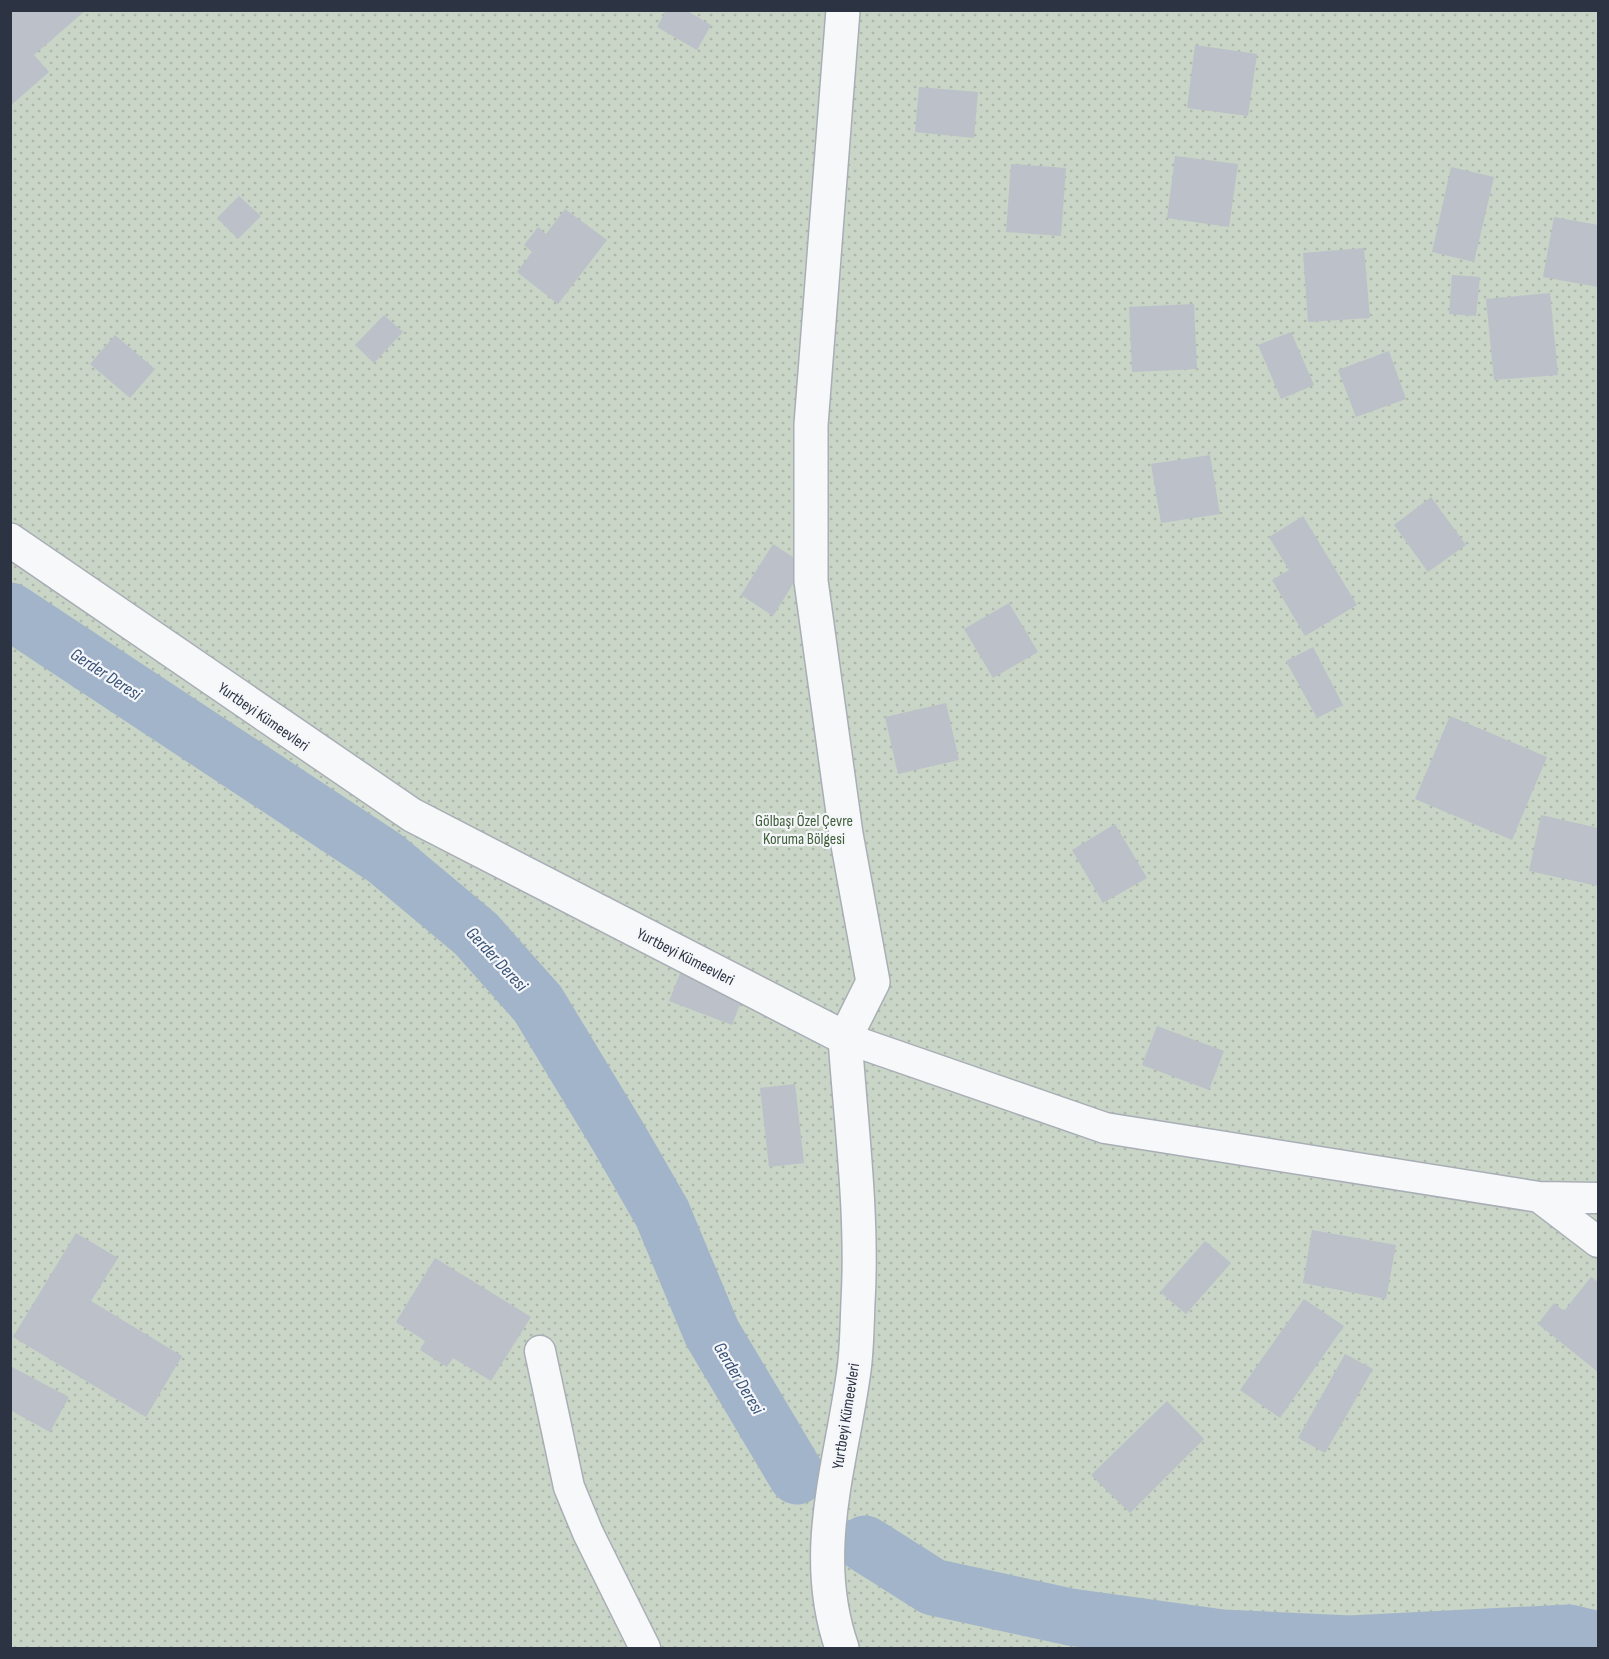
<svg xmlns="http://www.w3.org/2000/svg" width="1609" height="1659" font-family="'Sofia Sans Condensed',sans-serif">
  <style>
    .grass { fill: url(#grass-dots) }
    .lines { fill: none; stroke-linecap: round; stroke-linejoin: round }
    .river { stroke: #a1b4ca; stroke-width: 57 }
    .building { fill: #bcc0c9 }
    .minor-casing { stroke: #a9aeb6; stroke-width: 33 }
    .tertiary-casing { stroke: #a9aeb6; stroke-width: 36 }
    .minor { stroke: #f7f8fa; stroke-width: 30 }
    .tertiary { stroke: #f7f8fa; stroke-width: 33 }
    .labels { text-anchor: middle; stroke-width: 4.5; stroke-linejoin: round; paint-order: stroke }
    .street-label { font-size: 16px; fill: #2c3444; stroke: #f4f6f9 }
    .park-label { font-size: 16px; fill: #405f3a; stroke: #f4f6f9 }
    .water-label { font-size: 18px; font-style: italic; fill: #385276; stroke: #f4f6f9 }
  </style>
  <defs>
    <pattern id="grass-dots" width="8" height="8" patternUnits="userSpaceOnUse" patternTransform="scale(1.5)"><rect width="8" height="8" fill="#c9d5c6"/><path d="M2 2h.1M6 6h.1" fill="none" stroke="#adb7ab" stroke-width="1.8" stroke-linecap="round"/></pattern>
  </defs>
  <rect width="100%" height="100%" fill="#e4e7ec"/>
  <path class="grass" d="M11 11H1598V1648H11Z"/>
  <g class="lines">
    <path class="river" d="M10 611 385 858 476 934 538 1004 619 1138 662 1213 712 1333 797 1476
      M865 1544 933 1587 1070 1617 1222 1638 1350 1644 1569 1633 1598 1640"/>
  </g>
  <path class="building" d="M14 10H86L34 55 49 72 10 106V13Z
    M666 10H686L711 25 697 50 657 27Z
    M1195 45 1257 54 1248 116 1187 108Z
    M919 87 978 92 974 138 915 132Z
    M1175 156 1238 164 1229 227 1167 218Z
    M1011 164 1066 168 1061 236 1006 232Z
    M1451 167 1494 177 1474 262 1432 252Z
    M239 196 261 216 238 239 217 218Z
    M565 209 607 240 558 304 517 272 532 252 524 245 538 227 546 234Z
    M1554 217 1598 225V287L1543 277Z
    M1364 248 1370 318 1308 322 1303 253Z
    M1452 275 1480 277 1476 316 1449 314Z
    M1550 293 1558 375 1494 380 1486 299Z
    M1194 304 1197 369 1132 372 1129 307Z
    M384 315 403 332 374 363 355 345Z
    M1291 332 1314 385 1281 399 1258 345Z
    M115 335 155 369 130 398 90 364Z
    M1389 351 1406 399 1356 417 1338 370Z
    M1210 455 1220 514 1161 523 1151 464Z
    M1431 497 1466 545 1428 572 1394 525Z
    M1303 516 1357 605 1305 636 1272 580 1289 570 1269 537Z
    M773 544 805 565 773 616 741 595Z
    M1009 603 1038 652 993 678 964 629Z
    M1313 647 1343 705 1317 718 1286 661Z
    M946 703 959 760 898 774 885 717Z
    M1450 716 1547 757 1512 840 1415 799Z
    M1541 815 1598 828V886L1529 871Z
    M1115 824 1147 878 1103 903 1072 850Z
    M681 971 744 994 732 1025 669 1001Z
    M1157 1026 1224 1051 1209 1090 1142 1065Z
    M795 1084 804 1163 769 1167 760 1088Z
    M1312 1230 1396 1245 1386 1299 1303 1283Z
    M76 1233 118 1258 91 1301 182 1356 146 1417 13 1337Z
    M1205 1241 1231 1263 1186 1314 1160 1292Z
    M435 1258 531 1317 491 1381 453 1358 447 1367 420 1350 425 1341 396 1322Z
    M1591 1277 1598 1282V1372L1538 1324 1554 1303 1564 1311Z
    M1304 1299 1344 1326 1280 1418 1240 1390Z
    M1345 1354 1373 1369 1325 1453 1298 1438Z
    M10 1366 69 1397 50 1432 10 1410Z
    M1167 1401 1204 1439 1130 1513 1091 1475Z"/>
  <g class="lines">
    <defs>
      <path id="minor" d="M845 1038 1105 1128 1539 1197 1598 1198
        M1539 1197 1598 1242
        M540 1351 569 1487 588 1533 645 1648"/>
      <path id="tertiary" d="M843 10 811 425V581L846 834 873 982 845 1038
        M10 540 412 815 845 1038
        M842 1648C809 1553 841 1466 854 1370 857 1348 857 1325 858 1302 863 1215 851 1125 845 1038"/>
    </defs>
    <use href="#minor" class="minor-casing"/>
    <use href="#tertiary" class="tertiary-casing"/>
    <use href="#minor" class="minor"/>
    <use href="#tertiary" class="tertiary"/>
  </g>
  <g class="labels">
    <g class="street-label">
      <text transform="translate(264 716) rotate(35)" y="6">Yurtbeyi Kümeevleri</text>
      <text transform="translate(686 956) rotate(27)" y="6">Yurtbeyi Kümeevleri</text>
      <text transform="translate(845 1416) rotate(-81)" y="6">Yurtbeyi Kümeevleri</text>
    </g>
    <g class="park-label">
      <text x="804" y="826">Gölbaşı Özel Çevre<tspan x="804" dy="18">Koruma Bölgesi</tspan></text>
    </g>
    <g class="water-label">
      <text transform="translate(106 674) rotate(33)" y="6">Gerder Deresi</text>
      <text transform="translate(497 959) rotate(47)" y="6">Gerder Deresi</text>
      <text transform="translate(739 1378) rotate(59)" y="6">Gerder Deresi</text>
    </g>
  </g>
  <rect width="1609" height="1659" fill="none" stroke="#2c3444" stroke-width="24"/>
</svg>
